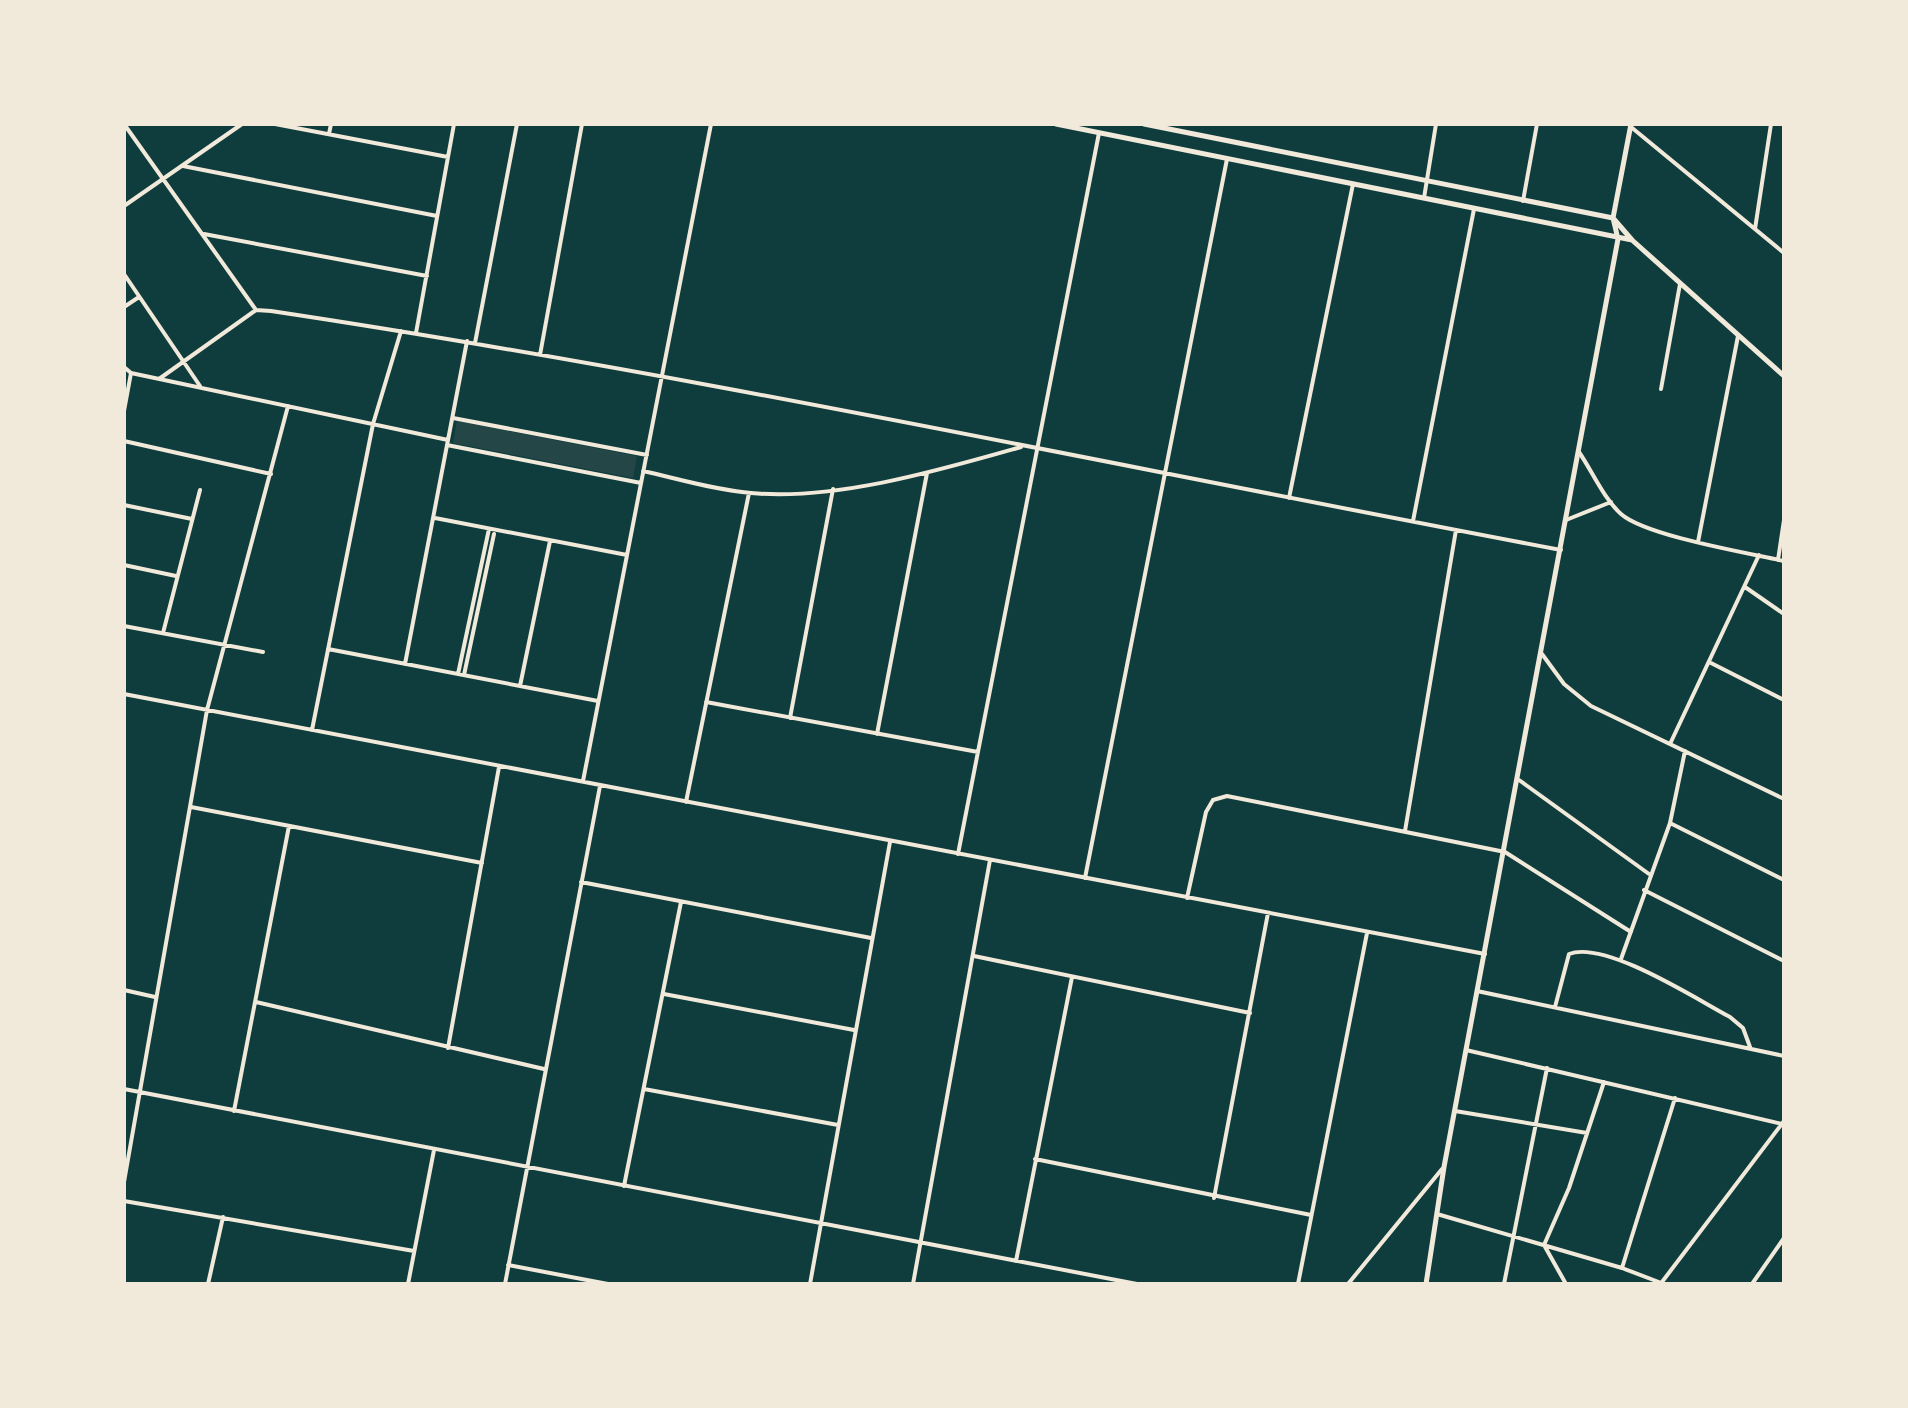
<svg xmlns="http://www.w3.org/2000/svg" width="1908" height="1408" font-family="'Playfair Display',serif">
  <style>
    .green { fill: #244646 }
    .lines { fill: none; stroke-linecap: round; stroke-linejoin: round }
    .minor { stroke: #f1e9da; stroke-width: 4 }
    .tertiary { stroke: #f1e9da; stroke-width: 5 }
  </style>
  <rect width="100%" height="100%" fill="#0f3d3e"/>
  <path class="green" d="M457 421 637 456 633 478 453 443Z"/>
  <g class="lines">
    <path class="minor" d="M124 124 256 310
      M275 124 448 157
      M1631 127 1784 253
      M329 134 331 124
      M183 166 437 216
      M1424 198 1436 124
      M1523 201 1537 124
      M124 206 242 124
      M1755 229 1771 124
      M204 234 427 276
      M124 274 200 386
      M124 307 139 297
      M416 333 454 124
      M475 343 517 124
      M540 355 582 124
      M124 367 131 373 448 440
      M159 379 256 310 271 311C703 376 1131 469 1561 550
      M1661 389 1680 284
      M124 411 131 373
      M453 418 647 455
      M124 441 271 474
      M447 445 641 483
      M1579 452C1592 471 1604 499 1621 514 1646 536 1748 553 1784 561
      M643 471C679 479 715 490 751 493 835 501 940 470 1021 447
      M1289 498 1353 184
      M124 505 192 519
      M435 518 627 555
      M1566 520 1611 502
      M1413 521 1474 209
      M1698 542 1738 336
      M1778 560 1784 520
      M124 565 176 576
      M1745 587 1784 614
      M124 626 263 652
      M163 633 200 490
      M328 649 598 701
      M1542 654 1564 684 1591 706 1784 799
      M1711 663 1784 700
      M405 664 467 341
      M458 674 489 529
      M464 675 494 534
      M520 686 550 541
      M124 694 1485 954
      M706 702 978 752
      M790 718 833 489
      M312 730 373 424 401 331
      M877 734 927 473
      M1670 744 1759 555
      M1519 780 1649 874
      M583 781 711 124
      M686 802 749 493
      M191 807 482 863
      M1670 823 1784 880
      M1405 831 1456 530
      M958 854 1099 133
      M1085 878 1227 159
      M581 882 871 938
      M1644 890 1784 961
      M1187 898 1206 812 1213 800 1227 796 1505 852 1631 932
      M974 956 1250 1013
      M1621 959 1670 823 1685 751
      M124 990 155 997
      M1477 991 1784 1056
      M664 994 854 1030
      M256 1002 544 1069
      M1555 1007 1569 954C1605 940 1696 999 1730 1017L1743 1028 1750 1047
      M448 1048 499 767
      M1466 1050 1782 1124
      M124 1089 1137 1284
      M644 1089 838 1125
      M234 1111 289 826
      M1455 1111 1587 1133
      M1035 1159 1311 1215
      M124 1182 207 710 288 406
      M624 1186 681 902
      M1214 1198 1268 913
      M124 1201 414 1251
      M1437 1214 1622 1268 1664 1284
      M1016 1261 1072 977
      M508 1265 608 1284
      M1622 1268 1675 1098
      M1662 1282 1784 1121
      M208 1284 223 1217
      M408 1284 434 1150
      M505 1284 600 786
      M810 1284 890 842
      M913 1284 990 860
      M1298 1284 1367 933
      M1348 1284 1442 1169
      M1504 1284 1547 1068
      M1566 1284 1544 1245 1569 1188 1604 1082
      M1752 1284 1784 1238"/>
    <path class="tertiary" d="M1056 124 1632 240
      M1144 124 1613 218 1632 240 1784 376
      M1426 1284 1444 1167 1618 239 1613 218 1631 124"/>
  </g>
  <rect width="1908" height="1408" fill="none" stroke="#f1e9da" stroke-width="252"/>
</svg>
